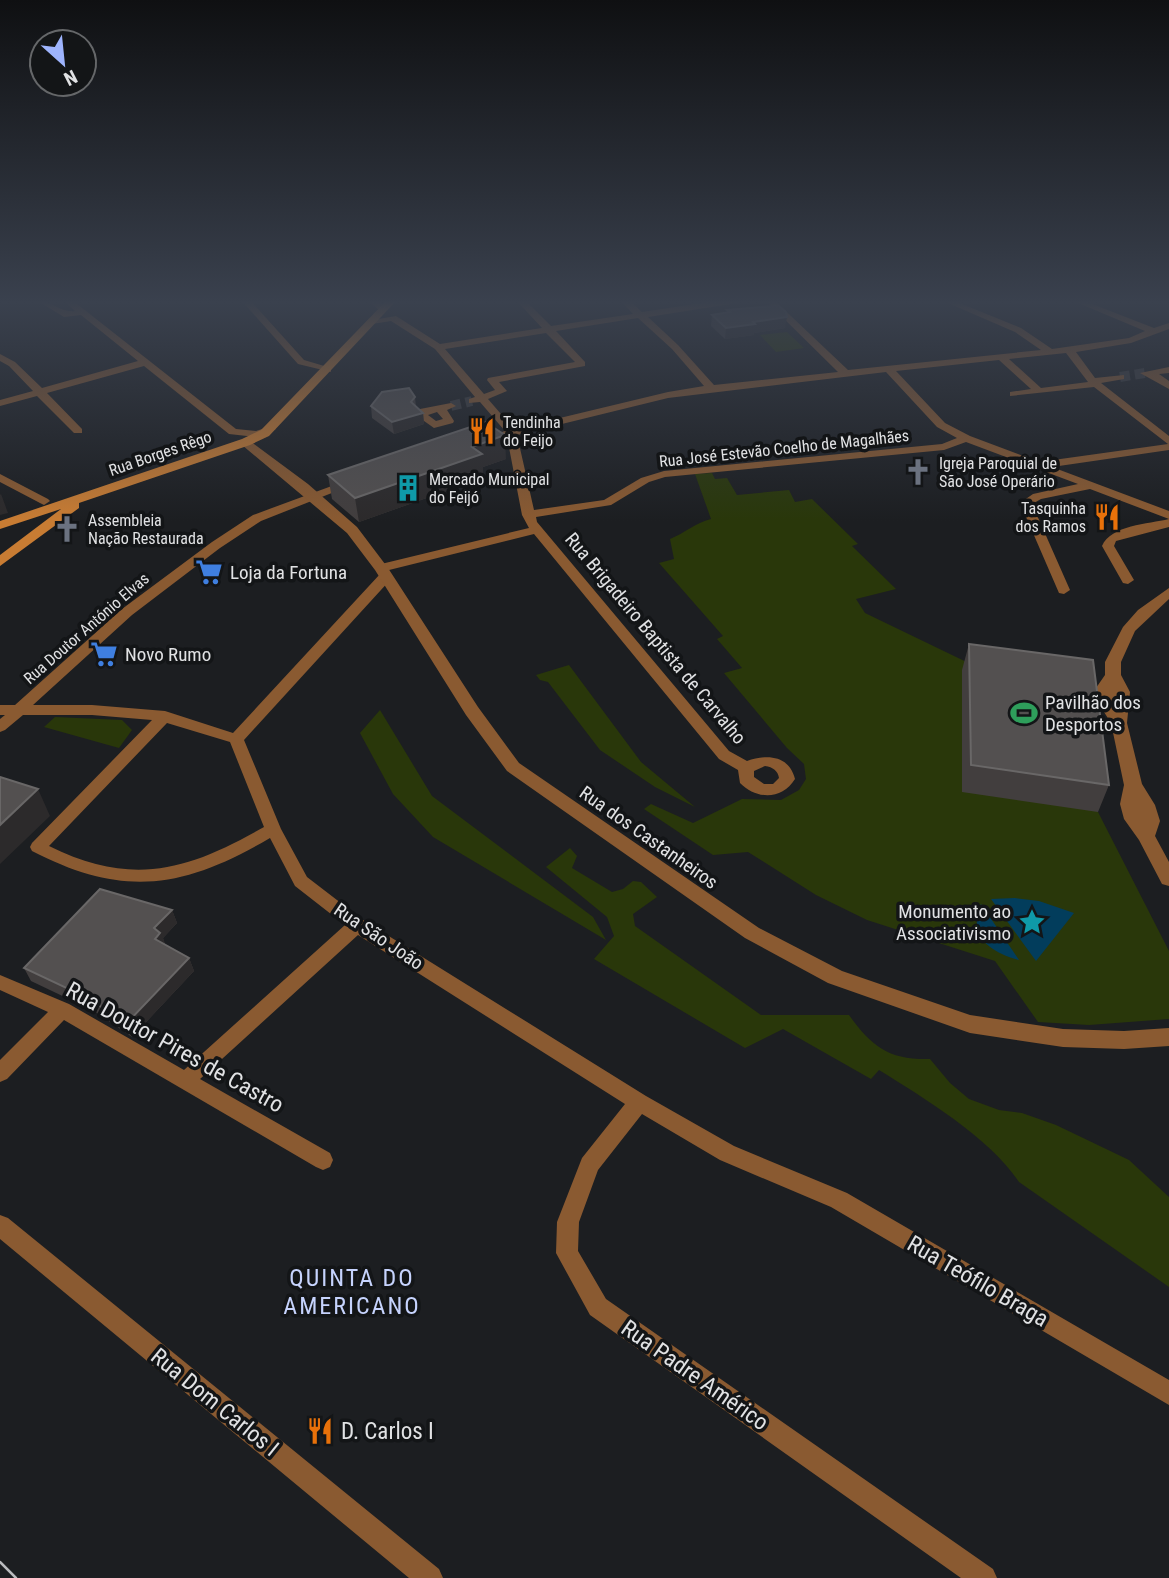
<svg xmlns="http://www.w3.org/2000/svg" width="1169" height="1578" font-family="'Roboto Condensed',sans-serif">
  <style>
    .green { fill: #29370a }
    .water { fill: #023d5c }
    .lines { fill: none; stroke-linecap: round; stroke-linejoin: round }
    .minor-tunnel { stroke: #3a3b3e; stroke-width: 10; stroke-dasharray: 10 5; stroke-linecap: butt }
    .minor { fill: #8a5a31; fill-rule: evenodd }
    .tertiary { fill: #8a5a31; fill-rule: evenodd }
    .secondary { fill: #c87c33; fill-rule: evenodd }
    .tram { stroke: #bbbcbf; stroke-width: 2.5 }
    .wall { fill: #423e3e }
    .shaded-wall { fill: #2c2a2b }
    .building { fill: #535050; stroke: #696767; stroke-width: 2 }
    .labels { text-anchor: middle; stroke-width: 7; stroke-linejoin: round; paint-order: stroke }
    .far-poi-label { font-size: 16px; fill: #e1e2e4; stroke: #131517; text-anchor: start }
    .far-street-label { font-size: 16px; fill: #e1e2e4; stroke: #131517 }
    .poi-label { font-size: 19px; fill: #e1e2e4; stroke: #131517; text-anchor: start }
    .street-label { font-size: 19px; fill: #e1e2e4; stroke: #131517 }
    .near-street-label { font-size: 23px; fill: #e1e2e4; stroke: #131517 }
    .near-poi-label { font-size: 23px; fill: #e1e2e4; stroke: #131517; text-anchor: start }
    .near-neighbourhood-label { font-size: 24px; letter-spacing: 2px; fill: #c6d3fd; stroke: #131517 }
  </style>
  <rect width="100%" height="100%" fill="#1c1e21"/>
  <path class="green" d="M787 332 804 348 776 352 760 335Z
    M712 473 715 479 727 478 737 495 789 490 795 502 812 499 858 544 852 546 896 589 856 599 865 613 981 669 1098 812 1169 951V1019L1089 1025 1038 1022 995 961 867 920 816 895 748 852 713 855 644 809 651 804 693 823 742 799 781 800 799 790 806 779 804 764 787 748 724 673 742 668 717 639 723 636 659 563 674 559 670 539C685 533 695 523 711 519L695 474Z
    M569 665 641 762 695 807 655 787 600 750 548 682 540 680 536 675Z
    M380 710 432 796 593 917 606 940 433 837 393 794 360 733Z
    M55 717 122 720 132 730 119 748 44 727Z
    M570 848 577 856 572 868 612 892 623 889 633 881 641 882 657 897 633 914 635 926 761 1015H849C872 1047 889 1060 930 1059L950 1083 969 1099 999 1110 1022 1113 1056 1125 1129 1160 1169 1197V1287L1019 1182C990 1138 924 1098 879 1070L871 1079 783 1029 745 1048 594 959 614 936 607 917 546 867Z"/>
  <path class="water" d="M1015 898 1039 901 1074 913 1036 961 991 899Z
    M981 904 1019 960C990 952 967 936 981 904Z"/>
  <g class="lines">
    <path class="minor-tunnel" d="M1120 377 1145 373
      M451 406 472 401"/>
    <path class="minor" d="M36 300C50 300 61 313 75 311L63 300H72L236 429 256 431 271 426 276 429 257 437 229 434 144 366 47 393 82 429V433H74L37 396 0 406V400L33 391 9 366 0 361V354L15 362 42 388 138 361 81 315 64 317Z
      M241 300H250L304 360 331 368V372L298 364Z
      M368 300H377L388 309 380 311Z
      M516 300H525L551 326 633 314 620 300H629L642 312 721 300H741L737 303 648 317 678 345 714 385 838 372 765 300H774L848 370 1041 350 1015 332 941 300H952L1021 328 1052 349 1129 338 1145 331 1071 300H1082L1154 328 1169 323V329L1131 343 1076 352 1095 378 1124 375V379L1101 383 1169 436V450L1052 467 1169 511V519L1090 489 1041 499 1032 504 1070 590 1064 594 1059 593 1020 503 1033 494 1078 484 966 442 944 450 665 477 649 482 611 505 536 517 537 522 729 751 747 761C767 754 789 755 795 779 782 800 757 800 740 783L738 770 719 759 534 534 381 572 375 568 377 565 529 528 522 515 507 437 483 443 478 440 505 431 480 402 469 403V399L475 397 435 349 391 321 372 324 367 321 396 316 440 344 542 328ZM638 318 672 349 704 386 668 392 514 429 488 399 507 391 499 382 585 366V362L556 331ZM546 333 575 362 488 378 487 380 495 390 484 394 445 349ZM1066 353 1088 382 1041 388 1009 359ZM999 360 1031 389 1010 392V396L1094 387 1168 444 1039 462 970 436 945 423 896 371ZM886 372 937 427 957 438 942 444 664 471 641 478 604 500 534 510 517 435 668 398ZM765 766C773 767 778 771 779 778L773 784H764L754 777V771Z
      M1169 367V373L1159 374 1169 381V389L1140 373Z
      M451 403 456 406 447 410 454 421 453 423 434 428 417 416 420 409ZM437 412 443 419 436 421 428 415Z
      M0 474 48 499 50 501 44 505 40 503 0 482Z
      M348 480 354 483 352 485 261 521 220 548 132 615 33 705H92L165 711 233 733 381 573H391V579L244 740 281 829 307 877 363 920 646 1096 734 1146 847 1193 1169 1380V1405L831 1207 720 1160 642 1114 598 1170 579 1222 578 1251 606 1299 993 1569 997 1578H961L590 1315 556 1253 557 1222 582 1158 625 1104 358 935 200 1079 330 1153 333 1160 330 1167 323 1170 316 1167 64 1020 7 1079 0 1082V1060L48 1012 0 990V975L69 1004 184 1070 345 925 295 886 270 838C183 889 123 898 32 851L30 847 32 843 152 720 92 715H23L5 730 0 732V719L5 715H0V705H15L122 609 212 542 253 515ZM167 723 230 742 264 827C187 871 132 887 49 846Z
      M1169 519V527L1116 541 1114 546 1134 580 1128 584 1123 583 1102 546C1111 525 1148 524 1169 519Z
      M0 1215 8 1218 439 1569 443 1578H409L0 1239Z"/>
    <path class="tertiary" d="M246 438 308 484 357 527 388 568 478 707 519 763 759 928 842 971 970 1015 1063 1029 1124 1031 1169 1028V1046L1124 1049 1063 1047 970 1033 828 983 745 938 507 771 466 715 375 570 347 533 242 445 240 442Z
      M1169 588V599L1135 631 1121 662V675L1130 692 1127 723 1142 784 1155 805 1160 821 1155 836 1169 862V886L1162 884 1139 840 1124 819 1120 804 1124 785 1111 723 1097 701 1096 688 1105 675V662L1123 627 1138 610Z"/>
    <path class="secondary" d="M387 300H397L269 436 250 445 79 503V508L0 566V555L61 509 0 529V521L242 439 261 430Z"/>
    <path class="tram" d="M0 1562 16 1578"/>
  </g>
  <path class="wall" d="M727 310 785 328 754 333V335L725 339 711 326 712 315 727 313Z
    M415 397 416 407 423 413 424 424 394 434 372 418 371 406Z
    M506 459 483 467V478L359 522 332 499 328 475Z
    M969 644 1109 785 1098 812 962 792V670Z
    M172 910 177 923 163 938 165 945 189 958 194 971 132 1037 94 1011 31 981 24 968Z"/>
  <path class="shaded-wall" d="M787 317 785 328 754 333V335L725 339 726 328 753 322Z
    M423 413 424 424 394 434 392 422Z
    M505 435 506 459 483 467V478L359 522 355 498 472 447Z
    M1 494 8 513 0 515V495Z
    M38 789 50 816 0 864V825Z
    M172 910 177 923 163 938 166 946 155 939 154 928Z
    M189 958 194 971 132 1037 126 1024Z"/>
  <path class="building" d="M774 306H779L786 312 787 317 753 322 755 324 726 328 712 315 730 312 727 310Z
    M409 388 415 397 411 402 423 413 392 422 371 406 382 392Z
    M485 422 505 435 472 447 482 454 355 498 328 475Z
    M969 644 1093 660 1109 785 971 765Z
    M0 777 38 789 0 825Z
    M100 889 172 910 154 928 160 933 155 939 189 958 126 1024 88 998 24 968Z"/>
  <linearGradient id="sky" x2="0" y2="1"><stop stop-color="#0f1012"/><stop offset="0.58" stop-color="#3a414e"/><stop offset="1" stop-color="#3a414e" stop-opacity="0"/></linearGradient>
  <rect width="1169" height="521" fill="url(#sky)"/>
  <defs>
    <symbol id="restaurant-bare" viewBox="-9 -9 18 18"><path d="M-5-6h1v4h1v-4h1v4h1v-4h1v5L-1.5 .5V6h-2V.5L-5-1ZM5-6V6H3V1.5H1.5Q1.5-4 5-6Z" fill="#e8710a" stroke="#131517" stroke-width="2.5" paint-order="stroke"/></symbol>
    <symbol id="church-bare" viewBox="-9 -9 18 18"><path d="M-1.2-6h2.4v3.5h3.3v2.4h-3.3V6h-2.4V-.1h-3.3v-2.4h3.3Z" fill="#6b7280" stroke="#131517" stroke-width="2.5" paint-order="stroke"/></symbol>
    <symbol id="building-bare" viewBox="-9 -9 18 18"><path d="M-4-6H4V6H1V3H-1V6H-4ZM-2.5-4.3h1.7v1.8h-1.7ZM.8-4.3h1.7v1.8H.8ZM-2.5-1h1.7V.8h-1.7ZM.8-1h1.7V.8H.8Z" fill="#0f9aa8" stroke="#131517" stroke-width="2.5" paint-order="stroke"/></symbol>
    <symbol id="supermarket-bare" viewBox="-9 -9 18 18"><path d="M-6-5.5h2.5l.6 2H6L4.5 2H-2.5L-4.4-4H-6ZM-1.5 3.2a1.3 1.3 0 1 0 .1 0ZM3 3.2a1.3 1.3 0 1 0 .1 0Z" fill="#3f7fe0" stroke="#131517" stroke-width="2.5" paint-order="stroke"/></symbol>
    <symbol id="stadium-bare" viewBox="-9 -9 18 18"><path d="M0-5a6.5 5 0 1 0 0 10a6.5 5 0 1 0 0-10ZM-3.5-1.8h7v3.6h-7Z" fill="#2e9e5b" stroke="#131517" stroke-width="2.5" paint-order="stroke"/></symbol>
    <symbol id="sight-bare" viewBox="-9 -9 18 18"><path d="M0-6L1.8-2.2L6-1.7L2.9 1.2L3.7 5.4L0 3.3L-3.7 5.4L-2.9 1.2L-6-1.7L-1.8-2.2Z" fill="#0f9aa8" stroke="#131517" stroke-width="2.5" paint-order="stroke"/></symbol>
  </defs>
  <g fill-rule="evenodd">
    <use href="#restaurant-bare" x="463" y="412" width="38" height="38"/>
    <use href="#church-bare" x="899" y="453" width="38" height="38"/>
    <use href="#building-bare" x="389" y="469" width="38" height="38"/>
    <use href="#restaurant-bare" x="1088" y="498" width="38" height="38"/>
    <use href="#church-bare" x="48" y="510" width="38" height="38"/>
    <use href="#supermarket-bare" x="190" y="553" width="38" height="38"/>
    <use href="#supermarket-bare" x="85" y="635" width="38" height="38"/>
    <use href="#stadium-bare" x="1005" y="694" width="38" height="38"/>
    <use href="#sight-bare" x="1013" y="903" width="38" height="38"/>
    <use href="#restaurant-bare" x="301" y="1412" width="38" height="38"/>
  </g>
  <g class="labels">
    <g class="far-poi-label">
      <text x="503" y="428">Tendinha<tspan x="503" dy="18">do Feijo</tspan></text>
      <text x="939" y="469">Igreja Paroquial de<tspan x="939" dy="18">São José Operário</tspan></text>
      <text x="429" y="485">Mercado Municipal<tspan x="429" dy="18">do Feijó</tspan></text>
      <text x="1086" y="514" text-anchor="end">Tasquinha<tspan x="1086" dy="18">dos Ramos</tspan></text>
      <text x="88" y="526">Assembleia<tspan x="88" dy="18">Nação Restaurada</tspan></text>
    </g>
    <g class="far-street-label">
      <text transform="translate(784 448) rotate(-6)" y="6">Rua José Estevão Coelho de Magalhães</text>
      <text transform="translate(160 453) rotate(-19)" y="6">Rua Borges Rêgo</text>
      <text transform="translate(86 628) rotate(-41)" y="6">Rua Doutor António Elvas</text>
    </g>
    <g class="poi-label">
      <text x="230" y="579">Loja da Fortuna</text>
      <text x="125" y="661">Novo Rumo</text>
      <text x="1045" y="709">Pavilhão dos<tspan x="1045" dy="22">Desportos</tspan></text>
      <text x="1011" y="918" text-anchor="end">Monumento ao<tspan x="1011" dy="22">Associativismo</tspan></text>
    </g>
    <g class="street-label">
      <text transform="translate(656 638) rotate(50)" y="7">Rua Brigadeiro Baptista de Carvalho</text>
      <text transform="translate(649 837) rotate(35)" y="7">Rua dos Castanheiros</text>
      <text transform="translate(379 936) rotate(34)" y="7">Rua São João</text>
    </g>
    <g class="near-street-label">
      <text transform="translate(175 1047) rotate(29)" y="8">Rua Doutor Pires de Castro</text>
      <text transform="translate(978 1281) rotate(30)" y="8">Rua Teófilo Braga</text>
      <text transform="translate(695 1375) rotate(35)" y="8">Rua Padre Américo</text>
      <text transform="translate(215 1402) rotate(39)" y="8">Rua Dom Carlos I</text>
    </g>
    <g class="near-poi-label">
      <text x="341" y="1439">D. Carlos I</text>
    </g>
    <g class="near-neighbourhood-label">
      <text x="352" y="1286">QUINTA DO<tspan x="352" dy="28">AMERICANO</tspan></text>
    </g>
  </g>
  <g transform="translate(63 63) rotate(153)"><circle r="33" fill="#131517" stroke="#656769" stroke-width="2"/>
  <path d="M0-5L12 26L0 18L-12 26Z" fill="#9eb4fd"/>
  <text y="-10" font-size="19" font-weight="bold" text-anchor="middle" fill="#e1e2e4">N</text>
  </g>
</svg>
